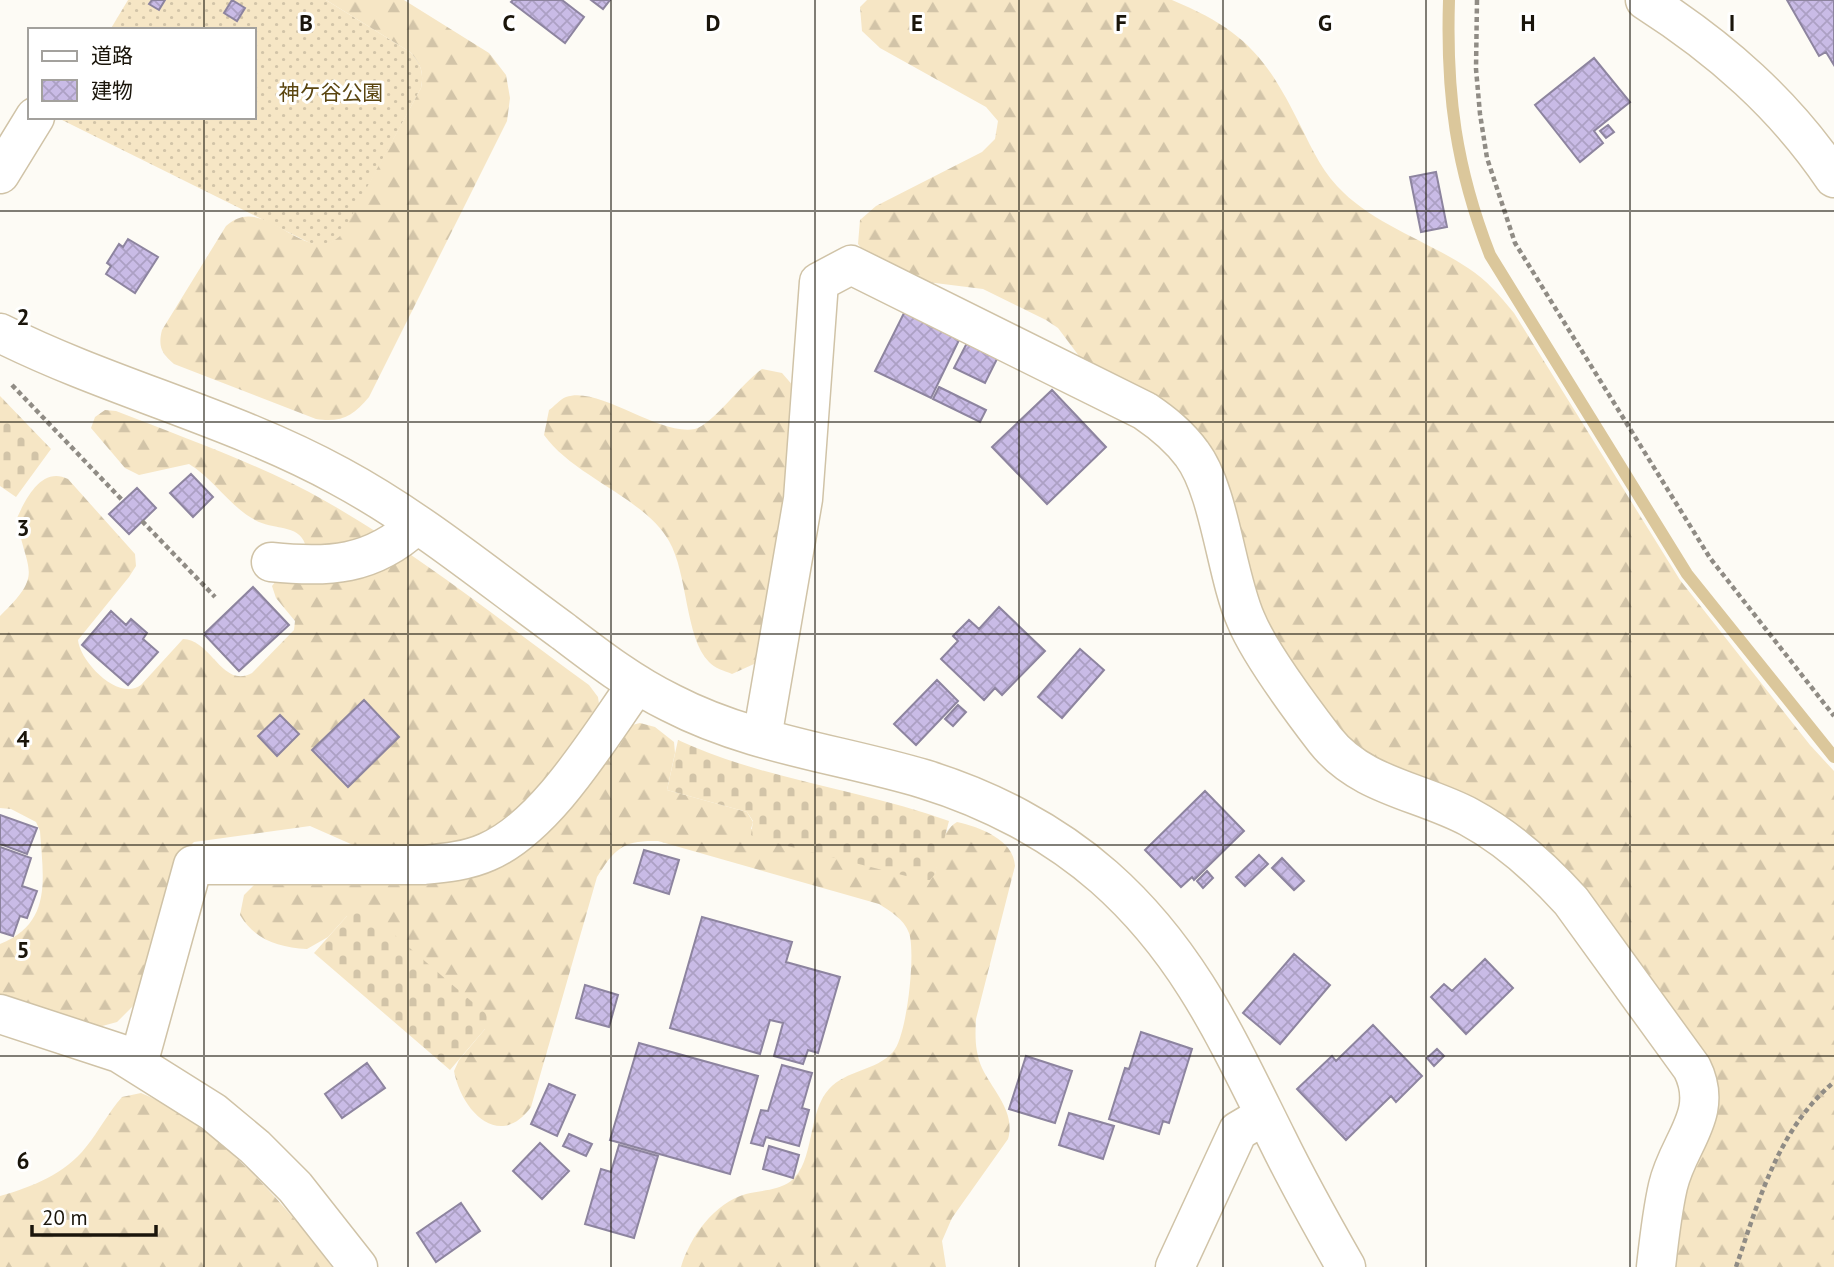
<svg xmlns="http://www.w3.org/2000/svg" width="1834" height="1267" font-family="'PT Sans','Noto Sans JP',sans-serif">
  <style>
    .grass { fill: url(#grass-dots) }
    .forest { fill: url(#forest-firs) }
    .cemetery { fill: url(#cemetery-stones) }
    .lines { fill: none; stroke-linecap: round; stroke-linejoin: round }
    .stream { stroke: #dbc79b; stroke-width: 12 }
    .building { fill: url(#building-cross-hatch); stroke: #8d849f; stroke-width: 2 }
    .minor-casing { stroke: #d0c3a7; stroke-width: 41 }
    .path { stroke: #908c85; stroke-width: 4.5; stroke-dasharray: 5 3.5; stroke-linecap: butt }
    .minor { stroke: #fff; stroke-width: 38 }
    .grid { fill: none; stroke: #1a150b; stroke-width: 2; stroke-opacity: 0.55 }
    .labels { text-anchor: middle; stroke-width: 6; stroke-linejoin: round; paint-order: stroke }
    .park-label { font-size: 21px; fill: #5b4611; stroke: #fff }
    .grid-label { font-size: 23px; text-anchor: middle; font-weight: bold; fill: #1a150b; stroke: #fff; stroke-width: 6; stroke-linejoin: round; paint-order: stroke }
  </style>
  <defs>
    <pattern id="grass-dots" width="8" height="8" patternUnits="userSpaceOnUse" patternTransform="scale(1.75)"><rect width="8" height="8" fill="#f6e6c5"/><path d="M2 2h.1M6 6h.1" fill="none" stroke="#d2c4a8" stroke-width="1.8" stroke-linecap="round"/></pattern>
    <pattern id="forest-firs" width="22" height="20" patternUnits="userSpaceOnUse" patternTransform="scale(1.75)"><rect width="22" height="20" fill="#f6e6c5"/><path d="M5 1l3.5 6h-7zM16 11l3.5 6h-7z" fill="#d2c4a8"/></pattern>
    <pattern id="cemetery-stones" width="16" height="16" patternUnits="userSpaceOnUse" patternTransform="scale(1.75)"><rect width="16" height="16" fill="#f6e6c5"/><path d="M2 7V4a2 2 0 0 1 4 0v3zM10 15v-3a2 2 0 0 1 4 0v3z" fill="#d2c4a8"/></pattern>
    <pattern id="building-cross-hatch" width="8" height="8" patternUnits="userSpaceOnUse" patternTransform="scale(1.75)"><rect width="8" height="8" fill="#c9bbe6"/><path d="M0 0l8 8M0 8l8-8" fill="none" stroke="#aca0c4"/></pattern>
  </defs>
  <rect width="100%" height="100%" fill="#fdfbf5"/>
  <path class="grass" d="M128 0H326L410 52C421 64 424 72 421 88L342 235C331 244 324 247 310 243L56 117H254V30H110Z"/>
  <path class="forest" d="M326 0H404L489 53 506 75 510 98 507 121 369 397C353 416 341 423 316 419L174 364C161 353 158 346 162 330L226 226C265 190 305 270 341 235L421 88C424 72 421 64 410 52Z
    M867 0H1172C1239 28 1264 53 1296 117 1308 140 1319 167 1337 186 1372 224 1426 240 1468 268 1487 280 1500 296 1514 313L1680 580 1810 745 1834 771V1267H1668L1677 1204 1708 1122 1581 893 1357 754 1270 639 1220 483 1085 364 1058 328 1046 320 983 289 927 282 871 261 858 244 860 220 876 206 982 152 995 139 998 121 986 107 880 48 862 31 860 7Z
    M762 369 782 373 795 388 797 407 766 641 754 664 732 674C725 671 714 668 709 662 685 638 688 574 669 541 645 498 574 477 544 435L549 410C554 407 560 399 566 397 599 385 658 436 695 429 712 425 743 382 762 369Z
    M105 410 116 411C187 439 260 464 327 502 419 554 503 623 589 685L598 697 600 711 533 809 483 844 369 852 310 826 194 842 184 852 134 1005 117 1022 95 1028 0 1000V944C53 923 43 878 40 831L36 822 11 809 0 808V616C46 572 25 572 17 518 26 498 42 466 68 479L135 554 136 566 129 577 78 640C80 662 119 702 141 685L183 639C212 640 222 689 252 673L294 630 295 621 276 598 272 586 305 544C299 524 272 530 255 520 229 506 214 479 189 464L139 475 125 468 91 428 95 417Z
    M640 723 655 727 674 742 675 753 667 790 747 812 753 822 751 829 935 874C939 856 940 832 957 822 980 827 1014 840 1015 866L976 1019C975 1037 975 1052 982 1068 993 1091 1016 1112 1008 1139L952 1218 942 1241 946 1267H681C690 1237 714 1203 746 1194 761 1190 778 1191 791 1181 815 1162 807 1113 829 1089 846 1070 876 1071 893 1052 907 1037 916 952 909 933 904 919 890 911 879 904L658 841C624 840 615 848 597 877L531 1107C499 1151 461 1110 454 1071L459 1060 485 1029 347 916 328 937 307 949C278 947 255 940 240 915L244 895 258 881 458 871 624 727Z
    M141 1093C215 1124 285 1203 332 1267H0V1196C32 1187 65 1174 86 1147 99 1131 108 1113 122 1097Z"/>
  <path class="cemetery" d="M0 396 51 449 16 497 0 486Z
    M678 740C764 780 860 789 949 821L935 874 930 880H922L756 838 751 835 753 821 747 812 667 790Z
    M358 909 368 912 485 1013 489 1021 485 1029 450 1070 314 953 347 916Z"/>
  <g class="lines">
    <path class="stream" d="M1449 0C1446 94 1456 168 1490 255L1687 574 1834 757"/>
  </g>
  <path class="building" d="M152 0H165L159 10 149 4Z
    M232 0 245 8 237 21 224 13Z
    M513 0H562L584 17 565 43 511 2Z
    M591 0H610L603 9Z
    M1787 0H1834V65L1826 52 1819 56Z
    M1594 58 1630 102 1594 131 1603 143 1580 162 1535 105Z
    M1608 125 1614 132 1606 138 1600 131Z
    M1436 172 1447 227 1421 232 1410 177Z
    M128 239 158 257 135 293 106 274 111 266 107 263 119 244 123 247Z
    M905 311 960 338 931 398 875 371Z
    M970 337 1000 353 985 383 954 368Z
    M939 387 986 410 980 422 933 399Z
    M1052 390 1106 447 1047 504 992 447Z
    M191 474 213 497 193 517 170 493Z
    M137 488 156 508 129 534 109 514Z
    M253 587 289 625 239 671 204 634Z
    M999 607 1045 651 1002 695 995 688 984 700 941 659 958 641 953 636 969 620 979 629Z
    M111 611 126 625 131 619 147 633 143 639 158 652 128 685 82 645Z
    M1080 649 1104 670 1062 718 1038 697Z
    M937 680 958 701 916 745 894 724Z
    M364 700 399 737 348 787 312 750Z
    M958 705 966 712 953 726 945 719Z
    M280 715 299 734 277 756 258 736Z
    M1205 791 1244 831 1194 880 1192 877 1181 887 1145 850Z
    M0 815 37 828 27 854 0 844Z
    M0 847 31 858 22 886 37 891 27 918 20 916 13 936 0 932Z
    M644 850 679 860 669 894 634 883Z
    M1259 855 1268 864 1245 886 1236 877Z
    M1282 858 1304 881 1294 890 1272 868Z
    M1207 871 1213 878 1203 888 1197 881Z
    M702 917 792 942 786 962 840 977 818 1053 808 1050 803 1064 774 1056 783 1023 770 1020 760 1054 670 1028Z
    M1294 954 1330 985 1280 1044 1243 1013Z
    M1485 959 1513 988 1466 1034 1431 997 1444 984 1452 991Z
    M585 985 618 995 609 1027 576 1018Z
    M1373 1025 1422 1076 1396 1102 1391 1096 1346 1140 1297 1089 1332 1056 1336 1061Z
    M1141 1032 1192 1049 1169 1123 1163 1121 1159 1134 1109 1119 1125 1068 1129 1069Z
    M639 1043 758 1076 730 1174 610 1140Z
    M1437 1049 1444 1056 1434 1066 1427 1058Z
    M1026 1056 1072 1071 1055 1123 1009 1109Z
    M367 1063 385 1088 342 1118 325 1094Z
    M782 1065 812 1073 802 1108 809 1110 799 1146 766 1137 763 1146 751 1143 761 1110 768 1111Z
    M549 1084 575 1095 557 1136 531 1124Z
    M1069 1113 1114 1126 1103 1159 1059 1145Z
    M569 1134 592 1144 586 1156 563 1146Z
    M540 1143 569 1171 542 1199 513 1171Z
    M619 1145 658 1156 634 1238 585 1224 601 1169 611 1172Z
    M769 1146 799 1155 793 1178 763 1169Z
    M461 1203 480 1231 436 1262 417 1233Z"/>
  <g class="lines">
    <defs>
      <path id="minor" d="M1645 0C1720 48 1784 104 1834 178
        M0 174 35 117
        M0 333C110 388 231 417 339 476 419 519 491 579 564 632 598 658 632 684 671 703 750 744 840 754 924 779 989 799 1053 832 1104 877 1189 952 1227 1039 1277 1139 1298 1182 1322 1225 1346 1267
        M271 562C328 568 372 566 416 525
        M762 738 803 499 819 282 851 265 1145 411C1164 424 1179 436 1192 454 1220 491 1226 575 1246 620 1260 654 1302 710 1325 740 1361 786 1420 791 1469 817 1508 838 1541 868 1571 901L1692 1068C1715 1114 1678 1142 1668 1186 1662 1212 1659 1240 1656 1267
        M0 1014 119 1053 213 1112 255 1147 295 1187 358 1267
        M138 1064 193 865H424C445 863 467 861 487 852 547 826 599 737 637 684
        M1175 1267 1238 1131 1265 1115"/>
    </defs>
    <use href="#minor" class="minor-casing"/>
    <path class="path" d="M1477 0 1476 69 1480 114 1487 158 1515 243 1710 558 1834 716
      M12 385 123 501
      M142 521 215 597
      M1736 1267C1759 1200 1778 1129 1834 1082"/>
    <use href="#minor" class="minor"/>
  </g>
  <path class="grid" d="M204 0V30M408 0V1267M611 0V1267M815 0V1267M1019 0V1267M1223 0V1267M1426 0V1267M1630 0V1267M204 117V1267M0 211H1834M0 422H1834M0 634H1834M0 845H1834M0 1056H1834"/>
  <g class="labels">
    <g class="park-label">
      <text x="331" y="100">神ケ谷公園</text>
    </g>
  </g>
  <g class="grid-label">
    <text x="306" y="31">B</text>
    <text x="509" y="31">C</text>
    <text x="713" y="31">D</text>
    <text x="917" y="31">E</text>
    <text x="1121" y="31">F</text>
    <text x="1325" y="31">G</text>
    <text x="1528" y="31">H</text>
    <text x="1732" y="31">I</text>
    <text x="23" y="325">2</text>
    <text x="23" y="536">3</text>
    <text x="23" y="747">4</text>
    <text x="23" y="958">5</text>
    <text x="23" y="1169">6</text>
  </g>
  <rect x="28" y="28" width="228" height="91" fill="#ffffff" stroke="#a3a19d" stroke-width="2"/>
  <rect x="42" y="51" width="35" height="10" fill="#ffffff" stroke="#a3a19d" stroke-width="2"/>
  <text x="91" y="63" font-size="21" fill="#1a150b">道路</text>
  <rect x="42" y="80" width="35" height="21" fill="url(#building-cross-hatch)" stroke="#a3a19d" stroke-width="2"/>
  <text x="91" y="98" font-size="21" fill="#1a150b">建物</text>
  <path d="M32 1225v10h124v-10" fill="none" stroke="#1a150b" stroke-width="3.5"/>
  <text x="42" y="1225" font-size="21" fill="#1a150b" stroke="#ffffff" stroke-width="5" paint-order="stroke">20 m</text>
</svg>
